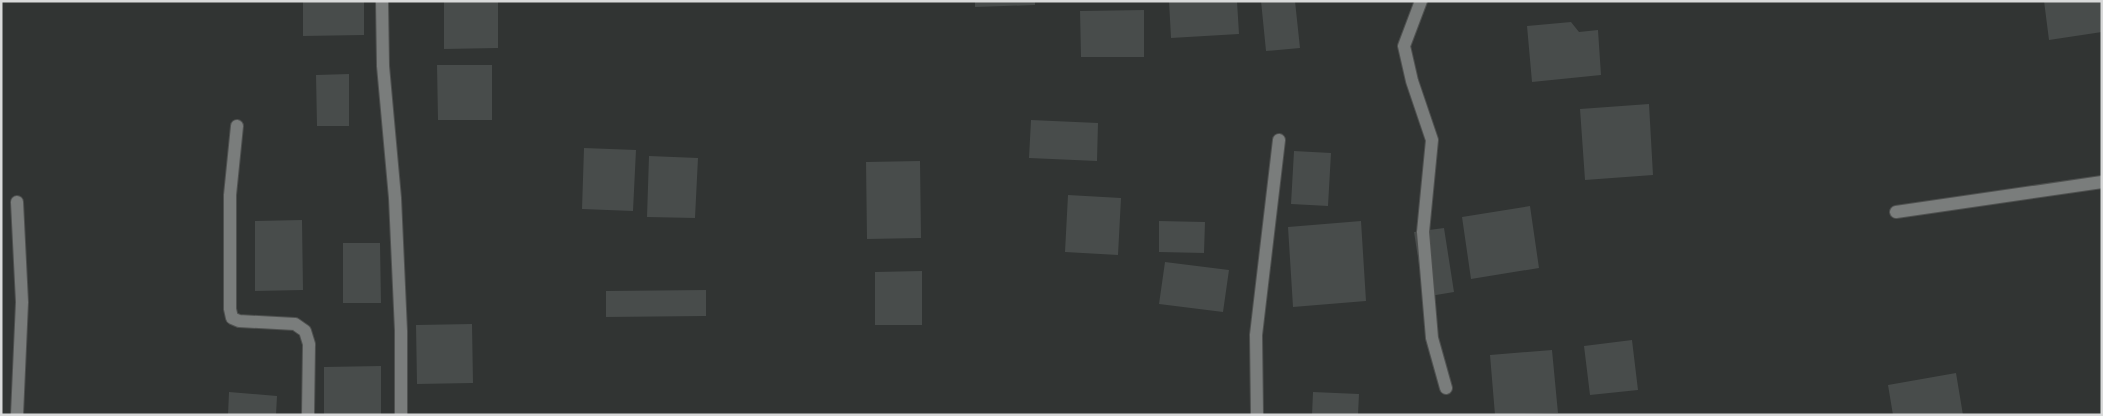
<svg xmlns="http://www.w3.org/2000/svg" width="2103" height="416" font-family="'Noto Serif',serif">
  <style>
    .building { fill: #484c4b }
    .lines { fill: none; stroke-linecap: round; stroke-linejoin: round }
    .minor-casing { stroke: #4f5150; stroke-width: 14 }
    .minor { stroke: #7a7d7c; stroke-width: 12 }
  </style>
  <rect width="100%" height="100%" fill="#313433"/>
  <path class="building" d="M303 1H364V35L303 36Z
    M444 1H498V48L444 49Z
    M975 1H1035V5L975 7Z
    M1169 1H1237L1239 34 1171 38Z
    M1261 1H1295L1300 48 1266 51Z
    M2044 1H2102V32L2049 40Z
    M1144 10V57H1081L1080 11Z
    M1571 22 1579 32 1598 30 1601 75 1532 82 1527 26Z
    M437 65H492V120H438Z
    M349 74V126H317L316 75Z
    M1649 104 1653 175 1585 180 1580 109Z
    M1031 120 1098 123 1097 161 1029 158Z
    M584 148 636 150 633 211 582 209Z
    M1294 151 1331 153 1328 206 1291 204Z
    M649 156 698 158 695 218 647 217Z
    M920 161 921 238 867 239 866 162Z
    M1068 195 1121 198 1118 255 1065 252Z
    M1530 206 1539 268 1471 279 1462 217Z
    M302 220 303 290 255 291V221Z
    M1159 221 1205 222 1204 253 1159 252Z
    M1361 221 1366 301 1293 307 1288 227Z
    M1444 228 1454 292 1424 297 1414 232Z
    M343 243H380L381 303H343Z
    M1165 262 1229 270 1223 312 1159 304Z
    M922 271V325H875V272Z
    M706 290V316L606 317V291Z
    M472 324 473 383 417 384 416 325Z
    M1632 340 1638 390 1590 395 1584 346Z
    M1552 350 1558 413 1495 415 1490 355Z
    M381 366V415H324V367Z
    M1956 373 1963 415H1893L1888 385Z
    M229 392 277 396 276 415H228Z
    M1313 392 1359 394 1358 415H1312Z"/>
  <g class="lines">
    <defs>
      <path id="minor" d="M382 1 383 66 395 198 401 331V415
        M1421 1 1404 46 1412 81 1432 140 1423 232 1432 338 1446 388
        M237 126 230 195V309L232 318 239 321 295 324 305 331 309 344 308 415
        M1896 212 2102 182
        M17 415 22 302 17 202
        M1257 415 1256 335 1279 140"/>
    </defs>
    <use href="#minor" class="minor-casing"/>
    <use href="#minor" class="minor"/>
  </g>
  <rect width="2103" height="416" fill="none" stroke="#d9dada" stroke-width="5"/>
</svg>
